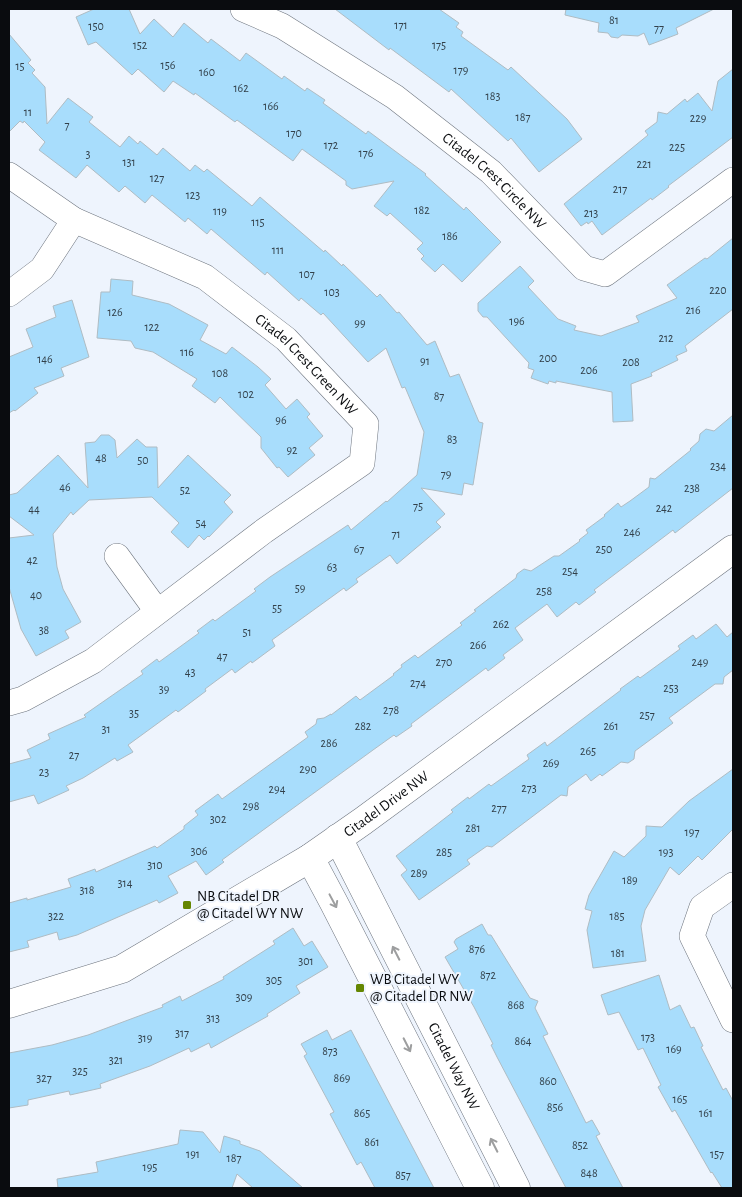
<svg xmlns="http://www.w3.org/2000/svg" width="742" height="1197" font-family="'Alegreya Sans',sans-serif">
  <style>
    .building { fill: #a8ddfc; stroke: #afbcc3 }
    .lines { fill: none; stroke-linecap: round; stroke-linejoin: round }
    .minor-casing { stroke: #6e757f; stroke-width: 26 }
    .tertiary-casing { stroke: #6e757f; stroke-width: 29 }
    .minor { stroke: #fff; stroke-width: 25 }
    .tertiary { stroke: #fff; stroke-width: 28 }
    .oneway { stroke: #9d9e9f }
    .poi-dot { fill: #648601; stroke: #eef4fd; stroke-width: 2 }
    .labels { text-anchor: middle; stroke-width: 4; stroke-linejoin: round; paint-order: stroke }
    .number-label { font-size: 12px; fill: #32404a }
    .street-label { font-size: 15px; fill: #0a0c0f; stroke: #eef4fd }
    .poi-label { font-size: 15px; fill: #0a0c0f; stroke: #eef4fd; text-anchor: start }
  </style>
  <rect width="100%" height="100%" fill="#eef4fd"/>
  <path class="building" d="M94 9H129L140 34 154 19 173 37 184 23 208 43 211 39 240 61 246 53 282 79 284 76 305 91 307 88 325 100 323 103 366 134 368 131 426 174 425 175 464 210 466 207 501 242 462 282 443 264 435 272 421 259 424 256 417 249 423 243 390 213 387 216 374 206 394 181 352 189 346 185V181L302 149 293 161 237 120 235 122 195 93 194 95 173 81 164 92 138 69 132 75 96 42 88 45 76 17Z
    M335 9H439L459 23 456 27 463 32 461 36 508 70 511 67 567 119 582 139 539 172 511 138 508 141 451 89 449 92 390 48 389 50Z
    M566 9H714L676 28 678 34 649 45 644 33 638 36 622 35 618 38 611 37 608 33 598 32 599 23 565 15Z
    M9 34 31 60 28 63 35 70 32 73 45 87 47 124 68 98 93 117 89 122 120 147 129 136 138 144 140 141 157 155 163 148 190 171 195 165 204 172 207 169 252 206 260 197 324 252 325 250 342 266 343 264 377 297 380 294 397 313 399 312 427 345 435 341 450 377 459 374 479 422 483 423 473 485 464 483 462 495 421 488 445 514 436 522 441 527 397 564 390 555 356 579 358 582 346 591 344 588 272 640 275 646 252 663 251 661 235 673 232 669 205 689 206 691 178 712 176 710 128 745 133 752 117 761 115 758 83 778 66 786 69 790 38 804 34 795 9 802V764L31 758 27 750 50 739 48 734 86 717 84 715 143 674 141 671 157 659 159 662 199 633 197 631 213 619 215 621 256 591 254 589 270 577 348 525 351 530 386 501 387 502 417 475 424 432 405 387 402 388 386 348 368 362 323 313 321 315 301 298 299 301 267 272 265 275 211 229 207 234 188 218 185 222 152 195 145 203 125 186 119 192 87 165 76 178 39 150 45 142 24 121 23 123 20 121 9 132Z
    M733 69V137L668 186 669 187 652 200 651 198 602 235 592 221 588 224 587 222 581 226 564 204 648 135 645 131 657 122 658 112 667 114 685 99 687 102 698 93 712 111 718 81Z
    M733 238V309L685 346 687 351 676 356 678 360 651 373 652 376 631 384 633 421 613 422 612 392 556 381V383L549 381 548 384 531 378 534 370 528 368 529 363 487 317H483L478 311V303L520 266 534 281 528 287 558 319 576 326 574 330 601 336 639 322 636 316 677 298 667 285 705 258 707 259Z
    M111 279 133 281 132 295 169 304 208 325 200 340 226 354 232 347 258 367 271 379 265 385 286 409 297 399 310 414 307 417 323 436 309 448 315 455 288 477 279 467 277 468 261 448V437L220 397 215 403 192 386 197 379 153 352 135 348 131 341 97 338 101 292H110Z
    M72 300 89 357 61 368 64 376 34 388 38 393 15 411 14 410 9 413V357L33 347 26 329 56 317 53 306Z
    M733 415V488L675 533 673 530 594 590 596 592 579 605 576 602 557 617 547 604 515 628 523 640 503 655 505 658 488 671 486 668 411 724 412 726 396 737 394 735 373 750 222 860 224 862 206 875 196 861 168 876 178 893 159 903 157 900 77 935 59 940 57 932 27 941 29 947 9 952V903L27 898V900L71 887 68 879 95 869 96 872 155 846 157 848 184 829V826L198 815 195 811 218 794 222 799 308 737 305 732 316 724 317 719 324 718 331 714V715L356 696 360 700 394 675 393 674 402 667 401 665 415 655 418 658 462 625 460 623 476 611 474 610 516 578 517 574 524 569 531 571 554 556H559L580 541 579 540 588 533 586 530 605 516 604 515 618 503 621 507 630 501 649 487 650 478 655 479 691 450 690 449 699 441 700 434 706 429 714 431Z
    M101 435H109L115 440 117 458 137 439 146 447H157L158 488 188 455 231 495 224 502 233 512 209 537 208 536 204 540 199 535 188 548 171 532 179 523 152 497 89 500 73 515 71 512 53 534 57 567 63 589 81 622 65 631 69 638 36 656 21 629 9 587V538L34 535 9 516V495L17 493 58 455 88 488 85 443 95 442Z
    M716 624 727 637 733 632V670L724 677 723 684H715L669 718 673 723 635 751 634 759 628 763 621 762 602 776 600 774 591 781 586 774 568 787 567 796 561 795 492 847 487 846 467 860 470 864 419 900 401 875 407 870 396 856 453 812 451 810 468 797 469 799 489 784 491 786 529 759 527 755 545 742 547 746 621 690 620 689 638 676 640 678 680 649 678 646 693 635 696 639Z
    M733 769V829L702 860 698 856 679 875 670 867 645 910 641 926 646 961 593 968 587 930 592 911 585 909 589 895 614 851 624 857 646 836V826L662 827 689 801Z
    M482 924 488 935H491L530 998 538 1001 535 1008 548 1034 543 1036 586 1123 592 1120 600 1134 596 1136 623 1188H566L497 1057 491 1045 493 1044 474 1007 445 957 458 949 454 942 456 939Z
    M293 928 304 946 312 941 328 967 296 986 300 993 267 1014 268 1016 211 1048 209 1043 191 1052 189 1048 150 1066 100 1084 101 1088 70 1095 69 1091 28 1100V1105L9 1108V1053L52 1045 88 1035 163 1007 162 1005 180 996 182 1001 224 979 223 977 275 944 273 941Z
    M659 975 670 1010 680 1005 691 1028 694 1027 703 1046 701 1047 723 1090 726 1088 733 1101V1188H722L712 1172 711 1173 675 1110 672 1112 658 1087 661 1085 643 1048 638 1050 619 1012 608 1015 601 995Z
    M327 1030 332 1040 351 1030 434 1188H375L361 1162 357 1165 330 1114 334 1112 304 1056 307 1054 301 1044Z
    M180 1130 203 1132 220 1153 224 1136 240 1141V1144L260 1151 303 1188H253L237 1174 232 1188H58L57 1179 98 1172 96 1162 178 1144Z"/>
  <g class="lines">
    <defs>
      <g id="minor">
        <path id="s1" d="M243 9 282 26 395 97 491 172 584 268 605 274 733 180"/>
        <path id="s2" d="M9 175 74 220 205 277 286 339 366 424 362 463 264 531 93 661 23 699 9 703"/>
        <path d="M9 294 42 269 74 220"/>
        <path d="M117 556 157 611"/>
        <path d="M733 885 702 907 692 936 733 1020"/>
      </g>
      <g id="tertiary">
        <path id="s3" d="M338 838 516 1188"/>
        <path d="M310 858 334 903 480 1188"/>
        <path id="s4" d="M9 1004 122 969 310 858 363 821 733 549"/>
      </g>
    </defs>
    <use href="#minor" class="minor-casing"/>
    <use href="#tertiary" class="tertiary-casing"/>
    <use href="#minor" class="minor"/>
    <use href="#tertiary" class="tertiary"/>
  </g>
  <defs><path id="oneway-shaft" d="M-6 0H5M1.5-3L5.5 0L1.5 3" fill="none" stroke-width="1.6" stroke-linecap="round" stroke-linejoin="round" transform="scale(1.25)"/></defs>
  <g class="oneway">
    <use href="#oneway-shaft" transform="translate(333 901) rotate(62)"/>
    <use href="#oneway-shaft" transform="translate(396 953) rotate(-117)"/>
    <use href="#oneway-shaft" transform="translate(407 1045) rotate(63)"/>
    <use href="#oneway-shaft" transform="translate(494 1145) rotate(-117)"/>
  </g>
  <g class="poi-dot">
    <rect x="182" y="900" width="10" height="10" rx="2.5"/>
    <rect x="355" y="983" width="10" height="10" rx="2.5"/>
  </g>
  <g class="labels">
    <g class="number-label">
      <text x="614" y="24">81</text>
      <text x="401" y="29">171</text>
      <text x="96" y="30">150</text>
      <text x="659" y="32">77</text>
      <text x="140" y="49">152</text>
      <text x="439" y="49">175</text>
      <text x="168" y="69">156</text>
      <text x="20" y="70">15</text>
      <text x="461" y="74">179</text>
      <text x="207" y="76">160</text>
      <text x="241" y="92">162</text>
      <text x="493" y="100">183</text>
      <text x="271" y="110">166</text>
      <text x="28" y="116">11</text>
      <text x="523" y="121">187</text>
      <text x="698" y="122">229</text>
      <text x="67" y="129">7</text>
      <text x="294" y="137">170</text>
      <text x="331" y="149">172</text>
      <text x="677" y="151">225</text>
      <text x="366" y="157">176</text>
      <text x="88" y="158">3</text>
      <text x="129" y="166">131</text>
      <text x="644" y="168">221</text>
      <text x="157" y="182">127</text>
      <text x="620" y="193">217</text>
      <text x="193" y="199">123</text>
      <text x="422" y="214">182</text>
      <text x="220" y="215">119</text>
      <text x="591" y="217">213</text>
      <text x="258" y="226">115</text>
      <text x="450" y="240">186</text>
      <text x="278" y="254">111</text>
      <text x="307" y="278">107</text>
      <text x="718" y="294">220</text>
      <text x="332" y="296">103</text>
      <text x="693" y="314">216</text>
      <text x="115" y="316">126</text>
      <text x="517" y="325">196</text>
      <text x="360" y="327">99</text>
      <text x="152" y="331">122</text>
      <text x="666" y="342">212</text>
      <text x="187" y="356">116</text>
      <text x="548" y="362">200</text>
      <text x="45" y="363">146</text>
      <text x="425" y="365">91</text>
      <text x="631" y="366">208</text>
      <text x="589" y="374">206</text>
      <text x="220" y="377">108</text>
      <text x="246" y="398">102</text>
      <text x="439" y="400">87</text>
      <text x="281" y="424">96</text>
      <text x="452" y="443">83</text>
      <text x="292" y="454">92</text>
      <text x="101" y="462">48</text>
      <text x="143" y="464">50</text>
      <text x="718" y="470">234</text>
      <text x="446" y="478">79</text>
      <text x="65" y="491">46</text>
      <text x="692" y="492">238</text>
      <text x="185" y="494">52</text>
      <text x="418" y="510">75</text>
      <text x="664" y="512">242</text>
      <text x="34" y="513">44</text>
      <text x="201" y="527">54</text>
      <text x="632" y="536">246</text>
      <text x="396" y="538">71</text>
      <text x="359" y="553">67</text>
      <text x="604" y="553">250</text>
      <text x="32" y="564">42</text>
      <text x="332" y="571">63</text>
      <text x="570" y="575">254</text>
      <text x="300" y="592">59</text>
      <text x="544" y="595">258</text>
      <text x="36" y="599">40</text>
      <text x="277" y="612">55</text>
      <text x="501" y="628">262</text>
      <text x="44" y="634">38</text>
      <text x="247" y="636">51</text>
      <text x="478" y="649">266</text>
      <text x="222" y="660">47</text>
      <text x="444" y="666">270</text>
      <text x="700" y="666">249</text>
      <text x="190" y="676">43</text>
      <text x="418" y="687">274</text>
      <text x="671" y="692">253</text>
      <text x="164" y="693">39</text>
      <text x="391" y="714">278</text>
      <text x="134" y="717">35</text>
      <text x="647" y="719">257</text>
      <text x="363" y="730">282</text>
      <text x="611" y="730">261</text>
      <text x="106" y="733">31</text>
      <text x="329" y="747">286</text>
      <text x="588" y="755">265</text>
      <text x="74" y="759">27</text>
      <text x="551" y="767">269</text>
      <text x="308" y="773">290</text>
      <text x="44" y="776">23</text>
      <text x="529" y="792">273</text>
      <text x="277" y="793">294</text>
      <text x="251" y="810">298</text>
      <text x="499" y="812">277</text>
      <text x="218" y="823">302</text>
      <text x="473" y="832">281</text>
      <text x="692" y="836">197</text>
      <text x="199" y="855">306</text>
      <text x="444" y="856">285</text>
      <text x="666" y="856">193</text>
      <text x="155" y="869">310</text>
      <text x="419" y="877">289</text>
      <text x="630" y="884">189</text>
      <text x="125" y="887">314</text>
      <text x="87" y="894">318</text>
      <text x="56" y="920">322</text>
      <text x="617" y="920">185</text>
      <text x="477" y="953">876</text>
      <text x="618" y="957">181</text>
      <text x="306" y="965">301</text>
      <text x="488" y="979">872</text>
      <text x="274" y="984">305</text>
      <text x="244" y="1001">309</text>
      <text x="516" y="1009">868</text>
      <text x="213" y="1022">313</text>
      <text x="182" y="1037">317</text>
      <text x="648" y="1041">173</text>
      <text x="145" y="1042">319</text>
      <text x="523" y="1045">864</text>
      <text x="674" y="1053">169</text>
      <text x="330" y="1055">873</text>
      <text x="116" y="1064">321</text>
      <text x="80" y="1075">325</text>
      <text x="44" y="1082">327</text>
      <text x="342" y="1082">869</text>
      <text x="548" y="1085">860</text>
      <text x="680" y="1103">165</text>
      <text x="555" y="1111">856</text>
      <text x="362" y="1117">865</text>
      <text x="706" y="1117">161</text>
      <text x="372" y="1146">861</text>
      <text x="580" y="1149">852</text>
      <text x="193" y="1158">191</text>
      <text x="717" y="1158">157</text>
      <text x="234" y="1162">187</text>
      <text x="150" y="1171">195</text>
      <text x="589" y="1177">848</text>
      <text x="403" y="1179">857</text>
    </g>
    <g class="street-label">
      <text dy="5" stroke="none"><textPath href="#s1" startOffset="306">Citadel Crest Circle NW</textPath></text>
      <text dy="5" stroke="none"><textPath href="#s2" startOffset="356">Citadel Crest Green NW</textPath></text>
      <text dy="5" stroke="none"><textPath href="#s4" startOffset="430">Citadel Drive NW</textPath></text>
      <text dy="5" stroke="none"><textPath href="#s3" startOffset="256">Citadel Way NW</textPath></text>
    </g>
    <g class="poi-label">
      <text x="197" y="901">NB Citadel DR<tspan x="197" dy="17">@ Citadel WY NW</tspan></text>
      <text x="370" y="984">WB Citadel WY<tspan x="370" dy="17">@ Citadel DR NW</tspan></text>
    </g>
  </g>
  <rect width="742" height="1197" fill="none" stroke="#0a0c0f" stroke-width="20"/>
</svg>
